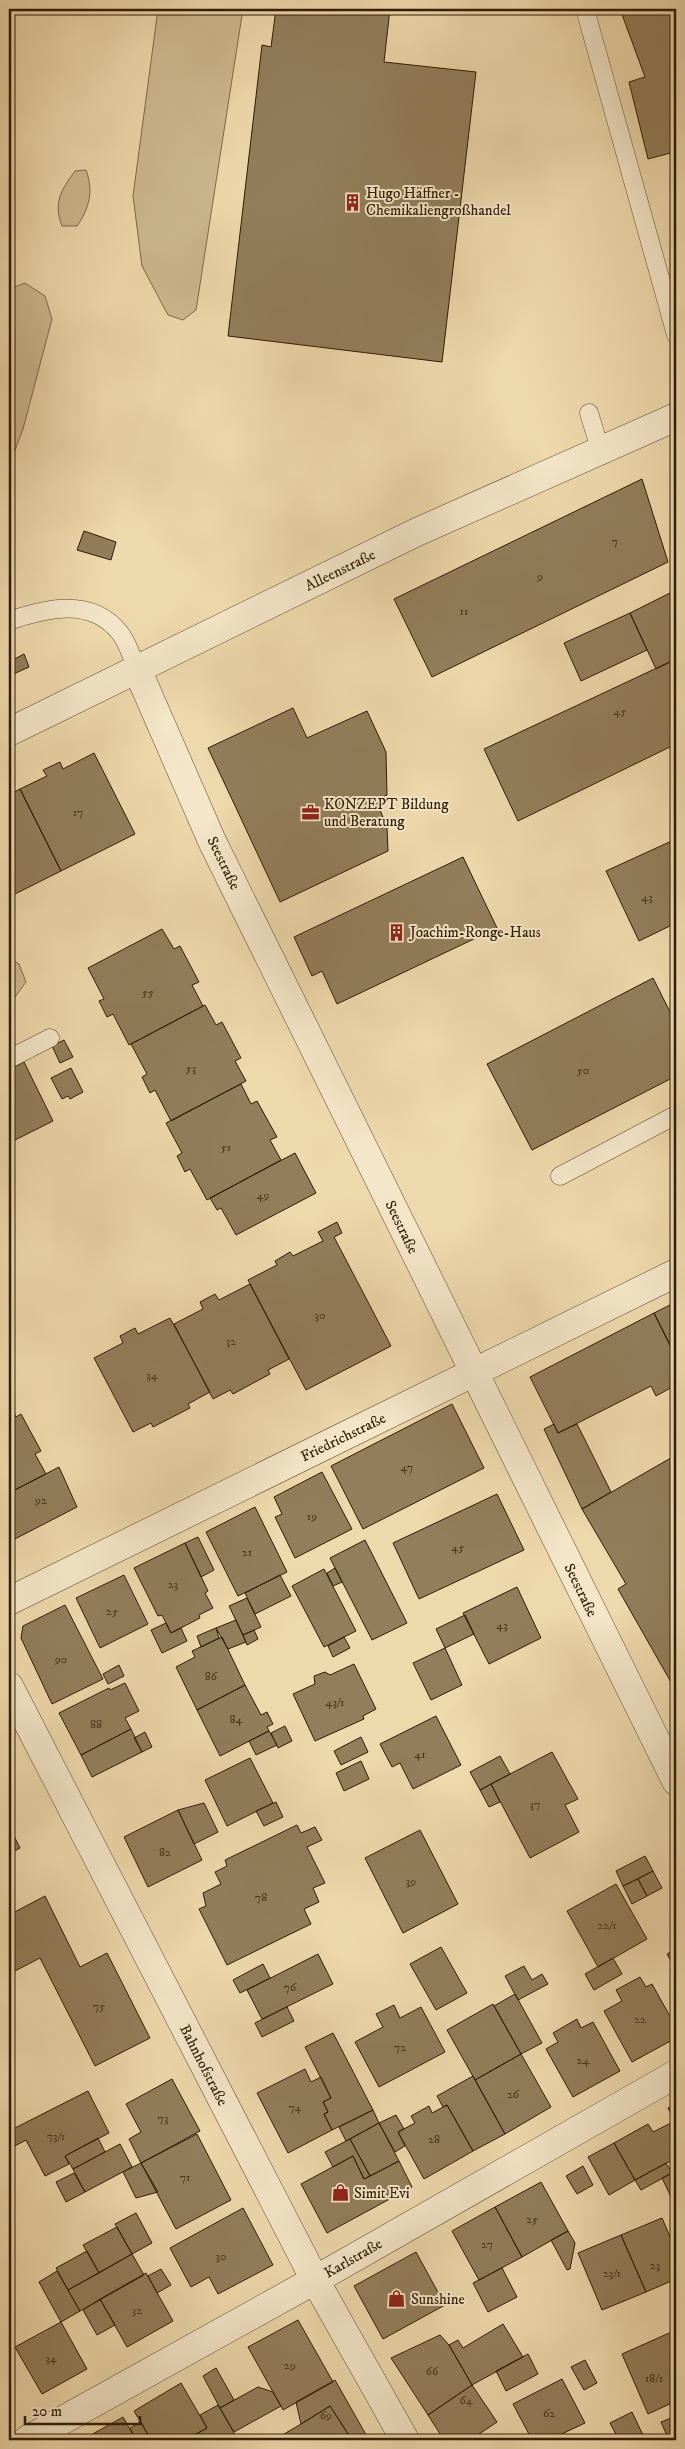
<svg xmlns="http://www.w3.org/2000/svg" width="685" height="2449" font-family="'IM FELL DW Pica',serif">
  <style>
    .green { fill: #cdb98f; stroke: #7e6a4a }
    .building { fill: #927e5b; stroke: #2e1c04 }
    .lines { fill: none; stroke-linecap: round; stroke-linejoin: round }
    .service-casing { stroke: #5e4b2e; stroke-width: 19 }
    .minor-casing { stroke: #5e4b2e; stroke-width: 29 }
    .service { stroke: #f4e6c9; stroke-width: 18 }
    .minor { stroke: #f4e6c9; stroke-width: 28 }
    .labels { text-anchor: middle; stroke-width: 4; stroke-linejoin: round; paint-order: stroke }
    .number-label { font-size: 12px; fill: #47341a }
    .poi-label { font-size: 15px; fill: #2e1c04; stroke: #f4e6c9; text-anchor: start }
    .street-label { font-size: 15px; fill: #2e1c04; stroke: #f4e6c9 }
  </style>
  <rect width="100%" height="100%" fill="#eed9ac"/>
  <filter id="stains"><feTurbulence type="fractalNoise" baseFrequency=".004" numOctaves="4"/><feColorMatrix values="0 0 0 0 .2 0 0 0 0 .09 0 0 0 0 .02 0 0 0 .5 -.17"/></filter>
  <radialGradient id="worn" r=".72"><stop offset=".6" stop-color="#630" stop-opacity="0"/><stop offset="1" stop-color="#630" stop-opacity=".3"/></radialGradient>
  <path class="green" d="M158 9H243L196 310 183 320 168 315 142 266 133 196Z
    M86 170C94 191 89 209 77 226H62C53 203 61 190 75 171Z
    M25 283 45 296 52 319 23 429 9 466V289Z
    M9 958 19 964 26 982 13 1000 9 1002Z"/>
  <path class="building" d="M276 9H390L384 62 476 72 442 362 228 336 262 45 271 47Z
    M620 9H676V158L674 152 648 159 629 82 645 77Z
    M642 479 668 562 432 677 394 599Z
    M84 531 116 542 111 560 77 550Z
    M674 591 676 599V659L656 669 630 613Z
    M630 613 647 650 581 681 564 643Z
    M24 654 29 667 9 676V662Z
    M676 659V744L518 821 484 749Z
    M293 708 307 738 367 711 386 752 387 795 376 800 387 827 388 851 280 902 208 748Z
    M94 753 135 834 61 871 20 789 47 776 43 770 60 762 63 769Z
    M676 771V784L671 773Z
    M20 789 61 871 9 897V795Z
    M676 839V923L639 941 606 871Z
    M463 857 497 928 337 1004 322 971 312 976 294 937Z
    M162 929 174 949 180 946 199 982 192 985 203 1006 129 1045 113 1014 107 1017 99 1001 104 999 88 968Z
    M653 978 676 1024V1076L532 1150 487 1064Z
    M205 1005 216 1025 222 1022 241 1058 235 1061 246 1081 171 1121 155 1090 150 1093 142 1077 147 1074 131 1044Z
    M64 1040 73 1057 60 1063 52 1046Z
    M24 1062 53 1121 9 1143V1070Z
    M71 1068 83 1092 70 1099 68 1096 62 1099 51 1078Z
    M241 1084 251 1104 257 1101 277 1137 270 1140 281 1160 207 1200 190 1169 185 1172 177 1156 182 1153 166 1123Z
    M295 1153 316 1193 236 1235 221 1208 217 1210 210 1198Z
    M337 1222 342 1233 334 1237 391 1346 306 1390 248 1280 277 1265 275 1261 290 1252 293 1256 323 1241 318 1232Z
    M250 1284 289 1359 268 1370 270 1374 233 1394 230 1390 213 1399 174 1324 203 1309 200 1302 215 1294 219 1300Z
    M676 1302V1357L654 1313Z
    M654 1313 676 1357V1385L656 1396 651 1386 558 1433 530 1377Z
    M170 1318 210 1392 188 1404 190 1408 153 1427 151 1423 133 1432 94 1358 123 1343 120 1336 135 1328 138 1334Z
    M9 1403 16 1417 21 1414 41 1451 35 1454 46 1474 9 1493Z
    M452 1404 484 1468 363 1529 331 1466Z
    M554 1424 558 1433 577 1424 611 1492 582 1509 544 1429Z
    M676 1455V1691L618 1589 626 1584 582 1509Z
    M59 1467 77 1507 9 1542V1493Z
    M322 1472 352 1529 295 1558 275 1517 282 1514 274 1497Z
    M497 1494 524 1550 419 1599 393 1543Z
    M255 1507 287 1572 238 1596 206 1532Z
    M198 1537 214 1570 201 1577 185 1543Z
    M365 1540 407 1623 372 1640 330 1558Z
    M185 1543 208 1591 205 1593 213 1608 199 1615 200 1618 171 1633 162 1615 158 1616 134 1568Z
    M335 1568 342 1582 333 1586 327 1573Z
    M324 1569 356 1631 324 1647 292 1586Z
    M124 1575 148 1624 100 1648 76 1598Z
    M280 1575 291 1596 255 1614 245 1593Z
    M517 1587 541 1638 489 1664 463 1613Z
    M247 1598 261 1627 243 1635 229 1606Z
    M65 1605 103 1679 52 1704 21 1638 23 1626Z
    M465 1615 474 1634 445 1648 436 1629Z
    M236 1620 246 1642 228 1649 216 1628Z
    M166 1623 171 1633 181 1628 187 1641 162 1653 151 1630Z
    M216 1628 219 1638 201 1647 197 1636Z
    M254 1630 258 1639 247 1645 243 1635Z
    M222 1637 245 1685 197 1710 176 1667 195 1657 192 1651Z
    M344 1637 350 1648 333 1657 328 1646Z
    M445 1648 462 1685 431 1700 413 1663Z
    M354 1664 376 1709 363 1716 364 1719 315 1741 293 1694 315 1684 314 1676 325 1672 330 1675Z
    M119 1665 124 1676 108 1684 103 1674Z
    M125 1683 139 1711 125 1718 131 1729 81 1755 59 1713 109 1688 110 1690Z
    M245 1685 261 1715 267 1712 273 1724 267 1727 269 1731 220 1756 197 1710Z
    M436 1716 461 1765 413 1789 400 1763 392 1767 380 1744Z
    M285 1726 292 1741 278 1748 271 1733Z
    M131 1729 142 1752 92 1777 81 1755Z
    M269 1731 277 1745 256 1755 249 1741Z
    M145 1732 152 1747 142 1752 134 1738Z
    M361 1737 368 1752 341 1765 334 1751Z
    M552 1752 578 1799 565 1805 579 1832 530 1858 491 1784Z
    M500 1756 510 1774 480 1790 470 1772Z
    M250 1758 273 1803 227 1826 205 1780Z
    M361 1761 369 1779 344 1791 336 1773Z
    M491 1784 500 1802 489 1807 480 1790Z
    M276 1802 283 1817 264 1826 256 1811Z
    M204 1803 218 1832 194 1844 178 1810Z
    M178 1810 202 1860 148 1887 124 1837Z
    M297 1825 301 1833 315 1827 322 1840 307 1847 325 1883 313 1888 319 1902 304 1909 311 1924 227 1965 199 1909 206 1906 203 1893 221 1884 215 1872 227 1866 225 1860Z
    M9 1826 20 1848 9 1854Z
    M420 1830 458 1904 403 1933 365 1858Z
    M645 1856 653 1871 623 1886 616 1871Z
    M653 1871 662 1888 647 1896 638 1879Z
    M638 1879 647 1896 632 1904 623 1886Z
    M616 1884 647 1939 598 1967 567 1911Z
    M45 1896 80 1967 107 1953 150 2038 95 2066 40 1958 9 1974V1915Z
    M441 1947 467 1993 436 2010 410 1964Z
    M676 1949V1970L667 1954Z
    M318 1954 333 1984 262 2019 247 1990Z
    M613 1958 622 1974 594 1990 585 1974Z
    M263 1964 270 1978 240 1993 233 1980Z
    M524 1966 532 1980 542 1974 548 1984 518 2000 505 1976Z
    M640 1977 646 1987 652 1984 676 2027V2038L632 2062 604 2011 622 2001 616 1990Z
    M515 1994 542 2043 521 2054 494 2006Z
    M493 2004 521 2054 475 2080 447 2030Z
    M394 2005 400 2018 421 2007 445 2052 379 2087 355 2042 383 2027 376 2014Z
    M287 2007 294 2021 262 2037 255 2023Z
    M577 2019 581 2028 593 2022 620 2071 573 2097 546 2049 558 2042 553 2033Z
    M333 2033 373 2110 332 2130 324 2114 328 2112 323 2102 331 2098 305 2047Z
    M521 2054 551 2107 505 2134 475 2080Z
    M305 2069 311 2082 321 2077 331 2098 323 2102 328 2112 324 2114 332 2130 288 2153 257 2093Z
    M473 2076 505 2134 473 2151 447 2105 443 2107 437 2096Z
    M172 2079 200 2131 141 2163 129 2139 141 2132 126 2104Z
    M88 2091 109 2133 65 2156 69 2164 45 2176 26 2140 9 2149V2131Z
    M676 2104V2124L668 2108Z
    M447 2105 473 2151 424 2179 398 2132 415 2123 411 2116 429 2106 432 2113Z
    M373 2110 379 2123 346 2141 339 2127Z
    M396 2115 404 2129 398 2132 405 2146 395 2152 379 2123Z
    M675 2121 676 2158 635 2180 614 2143 648 2124 653 2132Z
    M379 2123 399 2161 370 2176 350 2139Z
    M197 2134 231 2200 176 2229 141 2163Z
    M98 2138 105 2152 73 2169 65 2156Z
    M350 2139 370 2176 364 2179 353 2156 333 2167 325 2152Z
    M614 2143 635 2180 609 2195 588 2157Z
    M120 2144 132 2167 85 2192 73 2169Z
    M353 2156 364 2179 399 2161 412 2187 327 2233 301 2184Z
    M141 2163 158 2192 136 2198 123 2172Z
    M666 2163 672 2173 641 2190 635 2180Z
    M583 2166 593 2185 577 2194 566 2176Z
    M74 2173 85 2192 66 2202 56 2182Z
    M672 2173 676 2176V2197L672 2199 662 2178Z
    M541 2182 568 2231 522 2257 495 2207Z
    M495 2207 522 2257 479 2280 452 2231Z
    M243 2208 273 2265 218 2294 209 2277 191 2287 170 2248Z
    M136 2213 152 2243 132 2254 115 2224Z
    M662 2218 676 2251V2279L646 2292 621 2235Z
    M117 2227 132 2254 99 2273 83 2245Z
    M568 2231 575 2243 570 2269 567 2270 551 2240Z
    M621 2235 646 2292 602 2310 578 2253Z
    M87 2251 99 2273 68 2290 56 2268Z
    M416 2252 445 2305 383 2339 354 2286Z
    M132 2254 144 2275 80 2311 68 2290Z
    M502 2268 517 2297 488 2312 473 2283Z
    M161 2269 171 2285 157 2293 148 2276Z
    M57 2271 80 2311 61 2322 39 2282Z
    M146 2273 173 2321 127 2347 100 2299Z
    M100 2299 115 2325 97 2335 83 2310Z
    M298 2320 333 2382 283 2410 248 2347Z
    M61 2322 87 2369 42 2394 15 2347Z
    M503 2324 523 2357 472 2385 449 2345 458 2340 463 2348Z
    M676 2330V2401L648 2414 622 2354Z
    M440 2335 449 2345 472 2385 428 2415 391 2358Z
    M528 2354 538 2374 506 2391 496 2371Z
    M585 2360 597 2383 584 2390 571 2367Z
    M216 2368 234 2400 220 2408 203 2376Z
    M562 2379 585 2423 549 2440H532L513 2404Z
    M335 2380 369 2440H352L330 2406 301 2424 296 2402Z
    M181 2383 207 2428 193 2436 195 2440H151L134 2411Z
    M472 2385 497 2422 470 2440H444L428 2415Z
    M258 2387 273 2392 281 2406 234 2432 220 2408Z
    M218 2405 237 2438 234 2440H199L196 2434 207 2428 200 2415Z
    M330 2406 352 2440H274L301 2424Z
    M632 2412 643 2435 631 2440H619L610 2423Z
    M676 2416V2440H669L661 2422Z
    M123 2417 136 2440H82Z
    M141 2422 151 2440H136L130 2428Z"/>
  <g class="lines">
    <defs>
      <path id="service" d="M585 9 676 335
        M589 413 600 449
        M9 621C47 608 92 597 120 633 128 643 132 658 137 669
        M9 1059 50 1038
        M560 1176 676 1115"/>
      <path id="minor" d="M137 669 212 841 676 1781
        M9 732 417 532 676 417
        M9 1601 676 1273
        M9 1686 315 2280 405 2440
        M27 2440 315 2280 676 2074"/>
    </defs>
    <use href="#service" class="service-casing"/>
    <use href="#minor" class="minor-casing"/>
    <use href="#service" class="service"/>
    <use href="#minor" class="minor"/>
  </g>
  <defs>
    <symbol id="building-bare" viewBox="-9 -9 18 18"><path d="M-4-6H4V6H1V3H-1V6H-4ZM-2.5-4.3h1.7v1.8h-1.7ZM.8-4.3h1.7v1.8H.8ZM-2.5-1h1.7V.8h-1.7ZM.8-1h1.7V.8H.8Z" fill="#8f2418" stroke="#f4e6c9" stroke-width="2.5" paint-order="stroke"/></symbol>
    <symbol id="office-bare" viewBox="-9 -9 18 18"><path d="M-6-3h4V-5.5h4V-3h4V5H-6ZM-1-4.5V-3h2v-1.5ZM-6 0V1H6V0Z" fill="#8f2418" stroke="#f4e6c9" stroke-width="2.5" paint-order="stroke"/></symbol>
    <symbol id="shop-bare" viewBox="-9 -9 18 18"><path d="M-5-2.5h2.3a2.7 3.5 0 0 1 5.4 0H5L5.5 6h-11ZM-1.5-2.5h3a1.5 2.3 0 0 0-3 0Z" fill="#8f2418" stroke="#f4e6c9" stroke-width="2.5" paint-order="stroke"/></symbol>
  </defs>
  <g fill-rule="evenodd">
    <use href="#building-bare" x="340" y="190" width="25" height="25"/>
    <use href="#office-bare" x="298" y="800" width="25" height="25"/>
    <use href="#building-bare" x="384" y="920" width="25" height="25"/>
    <use href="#shop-bare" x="328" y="2180" width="25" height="25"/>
    <use href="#shop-bare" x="384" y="2286" width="25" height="25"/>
  </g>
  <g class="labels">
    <g class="number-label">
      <text x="615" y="545">7</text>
      <text x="540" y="580">9</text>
      <text x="464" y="615">11</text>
      <text x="620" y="715">45</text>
      <text x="78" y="816">17</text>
      <text x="647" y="901">43</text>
      <text x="148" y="996">55</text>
      <text x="191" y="1072">53</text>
      <text x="583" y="1074">50</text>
      <text x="226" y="1151">51</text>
      <text x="263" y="1199">49</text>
      <text x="320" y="1319">30</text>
      <text x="231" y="1345">32</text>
      <text x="152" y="1379">34</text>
      <text x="407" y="1471">47</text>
      <text x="41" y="1504">92</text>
      <text x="312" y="1520">19</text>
      <text x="458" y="1551">45</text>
      <text x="247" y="1556">21</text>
      <text x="173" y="1588">23</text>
      <text x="112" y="1615">25</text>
      <text x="502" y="1629">43</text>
      <text x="61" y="1663">90</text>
      <text x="211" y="1680">86</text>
      <text x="335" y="1706">43/1</text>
      <text x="236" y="1723">84</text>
      <text x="96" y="1728">88</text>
      <text x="420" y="1758">41</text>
      <text x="535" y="1808">37</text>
      <text x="165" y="1856">82</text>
      <text x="411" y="1885">39</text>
      <text x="261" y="1901">78</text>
      <text x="607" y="1929">22/1</text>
      <text x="290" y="1991">76</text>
      <text x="99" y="2010">75</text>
      <text x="640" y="2023">22</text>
      <text x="400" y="2051">72</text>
      <text x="583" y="2064">24</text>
      <text x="513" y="2098">26</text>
      <text x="295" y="2111">74</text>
      <text x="163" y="2122">73</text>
      <text x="56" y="2140">73/1</text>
      <text x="434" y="2143">28</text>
      <text x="185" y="2181">71</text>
      <text x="532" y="2223">25</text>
      <text x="487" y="2248">27</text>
      <text x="221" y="2260">30</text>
      <text x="655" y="2269">23</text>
      <text x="612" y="2277">23/1</text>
      <text x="137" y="2314">32</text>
      <text x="51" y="2362">34</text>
      <text x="290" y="2369">29</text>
      <text x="432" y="2375">66</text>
      <text x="654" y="2382">18/1</text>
      <text x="466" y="2404">64</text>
      <text x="549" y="2417">62</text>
      <text x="326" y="2419">69</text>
    </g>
    <g class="poi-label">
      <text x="366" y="198">Hugo Häffner -<tspan x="366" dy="17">Chemikaliengroßhandel</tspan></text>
      <text x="324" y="809">KONZEPT Bildung<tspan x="324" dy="17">und Beratung</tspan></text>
      <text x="410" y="937">Joachim-Ronge-Haus</text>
      <text x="354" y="2198">Simit Evi</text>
      <text x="411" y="2304">Sunshine</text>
    </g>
    <g class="street-label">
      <text transform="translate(340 570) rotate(-26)" y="5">Alleenstraße</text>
      <text transform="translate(224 863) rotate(64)" y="5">Seestraße</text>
      <text transform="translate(402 1227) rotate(64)" y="5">Seestraße</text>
      <text transform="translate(343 1437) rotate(-26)" y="5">Friedrichstraße</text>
      <text transform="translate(581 1590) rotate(64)" y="5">Seestraße</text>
      <text transform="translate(204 2065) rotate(63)" y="5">Bahnhofstraße</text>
      <text transform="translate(353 2258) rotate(-30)" y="5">Karlstraße</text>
    </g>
  </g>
  <rect width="685" height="2449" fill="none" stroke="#eed9ac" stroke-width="30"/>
  <rect x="10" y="10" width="665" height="2429" fill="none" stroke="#2e1c04" stroke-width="2.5"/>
  <rect x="15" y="15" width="655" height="2419" fill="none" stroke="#2e1c04"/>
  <path d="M25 2416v8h115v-8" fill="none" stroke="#2e1c04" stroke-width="2.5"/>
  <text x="32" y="2416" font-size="15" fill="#2e1c04" stroke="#f4e6c9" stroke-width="4" paint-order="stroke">20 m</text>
  <rect width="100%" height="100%" filter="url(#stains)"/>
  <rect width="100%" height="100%" fill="url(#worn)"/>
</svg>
